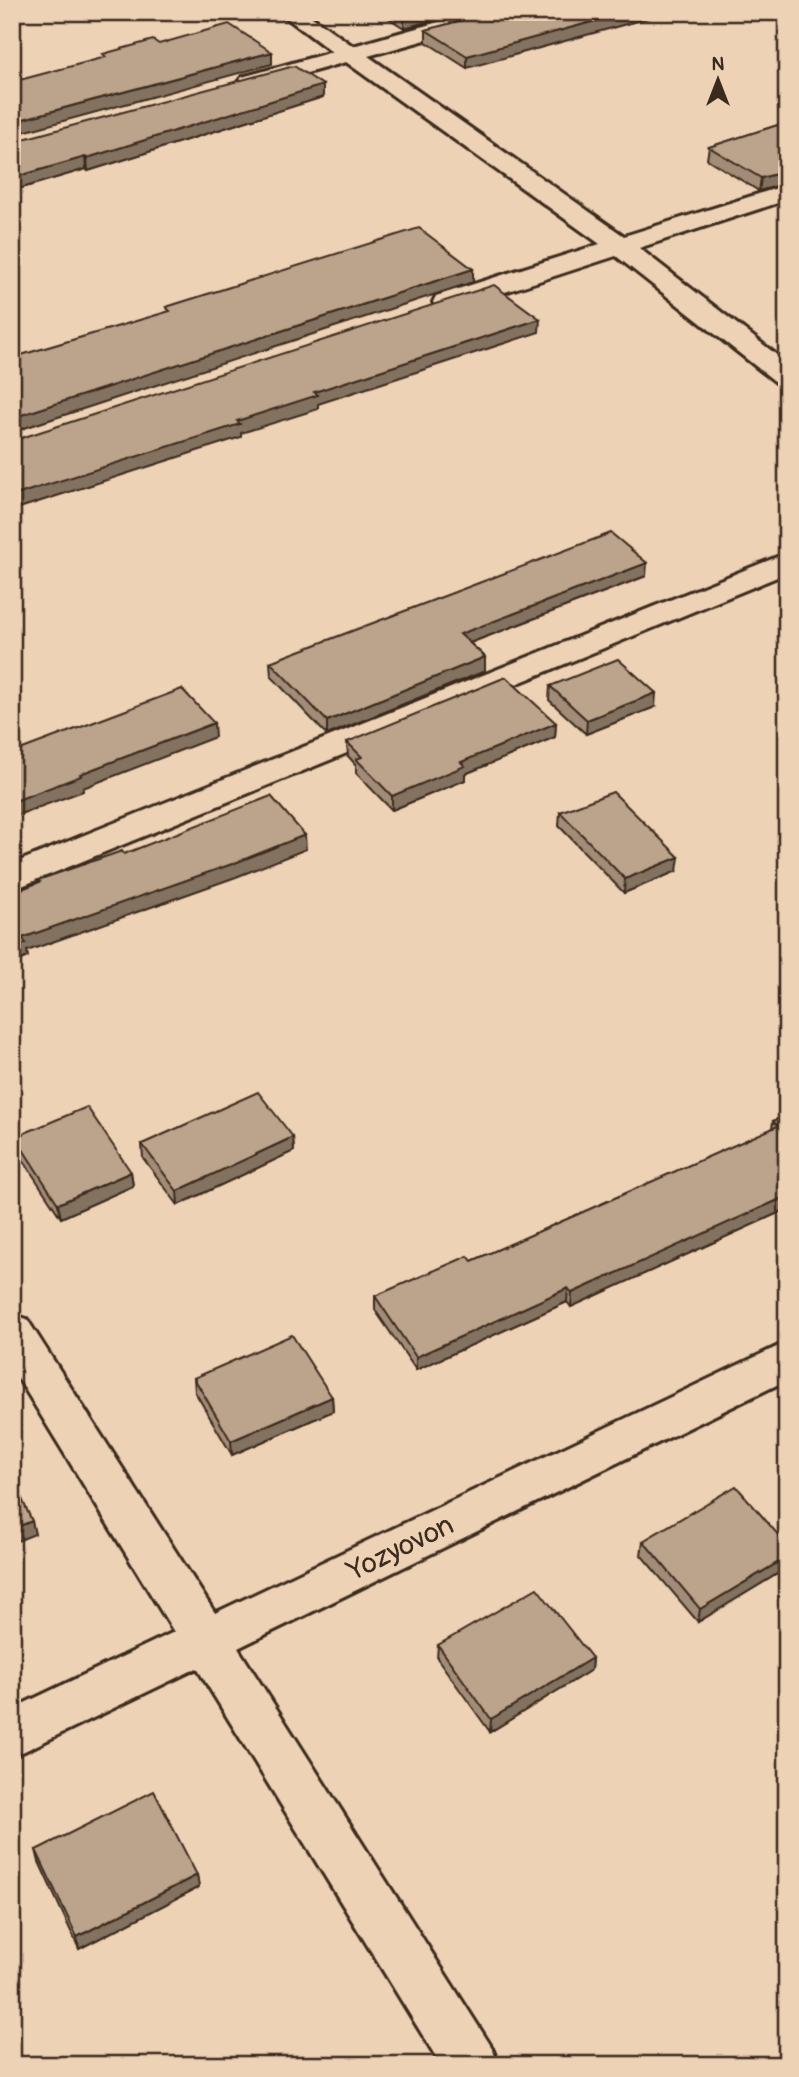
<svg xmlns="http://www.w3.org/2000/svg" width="799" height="2077" font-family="Pangolin,sans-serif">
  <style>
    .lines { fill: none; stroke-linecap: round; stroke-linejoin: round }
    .minor-casing { stroke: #3b2a1e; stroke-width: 6 }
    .minor { fill: #eed2b5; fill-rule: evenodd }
    .wall { fill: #a28c78; stroke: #3b2a1e; stroke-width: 2 }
    .shaded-wall { fill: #847261; stroke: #3b2a1e; stroke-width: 2 }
    .building { fill: #bca38b; stroke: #3b2a1e; stroke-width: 2 }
    .labels { text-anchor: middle; stroke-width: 6; stroke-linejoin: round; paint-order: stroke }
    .near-street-label { font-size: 28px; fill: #3b2a1e; stroke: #eed2b5 }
  </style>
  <rect width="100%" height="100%" fill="#eed2b5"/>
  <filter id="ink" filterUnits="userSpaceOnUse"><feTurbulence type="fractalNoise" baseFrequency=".0143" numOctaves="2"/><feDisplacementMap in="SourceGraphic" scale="14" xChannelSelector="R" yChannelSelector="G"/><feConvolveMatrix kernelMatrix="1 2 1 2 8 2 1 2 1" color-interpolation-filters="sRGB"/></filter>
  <g filter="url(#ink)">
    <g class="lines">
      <defs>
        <path id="minor" d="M279 12H305L353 46 474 12H511L508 17 368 56 624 236 787 185V200L639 248 787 363V385L777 383 616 256 456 308 446 310 436 308 433 302 436 296 600 244 346 62 250 89 242 87 238 82 242 77 332 52Z
          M787 553V573L12 890V864Z
          M12 1314 27 1319 215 1613 787 1342V1380L238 1648 491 2046 499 2065H441L197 1668 12 1757V1709L174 1632 12 1368Z"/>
      </defs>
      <use href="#minor" class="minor-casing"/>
      <use href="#minor" class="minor"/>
    </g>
    <path class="wall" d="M379 12H463L404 28Z
      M492 12 467 68 426 42V30Z
      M323 85V97L88 171 86 169 12 191V142Z
      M787 122 759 191 707 159 709 147Z
      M787 190V207L782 204 783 192Z
      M646 576 470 643 485 657V671L327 735 271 676 270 662Z
      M550 686 655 707 586 734 549 700Z
      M556 723 555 737 465 774V780L392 810 356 773V765L348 756 347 742Z
      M560 812 677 871 624 893 559 826Z
      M787 1115V1209L571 1307 567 1302 416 1370 375 1310V1296L472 1261 772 1129 773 1121Z
      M15 1137 131 1172 133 1186 61 1218 17 1151Z
      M293 1137 294 1151 178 1205 143 1158 142 1144Z
      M194 1378 332 1397 333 1411 232 1455 195 1392Z
      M643 1541 787 1557V1568L698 1622 641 1555Z
      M438 1645 592 1658 591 1670 490 1732 437 1658Z
      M36 1850 197 1875 199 1887 79 1949 39 1862Z"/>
    <path class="shaded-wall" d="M419 12H463L404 28V16Z
      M628 12H670L467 68V56Z
      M272 52V64L12 135V122Z
      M323 85V97L88 171 87 158Z
      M85 157 86 169 12 191V178Z
      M787 171V183L759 191 761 178Z
      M473 269V282L12 432V418Z
      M540 319 539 332 318 404V409L241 433V437L13 510 14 513H12V496L237 421 314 392Z
      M647 563 646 576 459 647 460 634Z
      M485 657V671L327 735V721Z
      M656 693 655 707 586 734 587 720Z
      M214 723 215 737 83 788V791L12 817V802L80 774Z
      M556 723 555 737 465 774V780L392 810V796L461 762Z
      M305 835 306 849 236 877 27 951 28 957 12 964V949L22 938Z
      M679 857 677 871 624 893 625 879Z
      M293 1137 294 1151 178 1205 177 1191Z
      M131 1172 133 1186 61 1218 58 1204Z
      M787 1196V1209L571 1307 572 1293Z
      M568 1288 567 1302 416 1370V1357Z
      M332 1397 333 1411 232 1455 231 1441Z
      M32 1521 35 1534 12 1543V1529Z
      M787 1557V1568L698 1622 700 1609Z
      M592 1658 591 1670 490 1732 491 1719Z
      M197 1875 199 1887 79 1949 77 1937Z"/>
    <path class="building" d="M398 12H419L404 16Z
      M492 12H628L467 56 426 30Z
      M229 24 272 52 12 122V82L106 57 103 54 153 40 159 44Z
      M294 66 323 85 87 158 85 157 12 178V142Z
      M787 122V171L761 178 709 147Z
      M419 228 473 269 12 418V354L18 352 21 355 170 311 166 307Z
      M494 285 540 319 314 392 318 395 237 421 240 424 12 496V441Z
      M611 533 647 563 460 634 485 657 327 721 270 662Z
      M618 659 656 693 587 720 550 686Z
      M506 677 556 723 461 762 465 766 392 796 356 759 362 757 347 742Z
      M182 689 214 723 80 774 81 776 12 802V753Z
      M613 792 679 857 625 879 560 812Z
      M271 796 305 835 235 863 22 938 26 943 12 949V893L40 882 38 880 122 851 124 854Z
      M258 1092 293 1137 177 1191 142 1144Z
      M87 1107 131 1172 58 1204 15 1137Z
      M787 1115V1196L572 1293 568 1288 416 1357 375 1296 468 1256 472 1261 778 1126 773 1121Z
      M292 1335 332 1397 231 1441 194 1378Z
      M12 1477 32 1521 12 1529Z
      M736 1486 787 1545V1557L700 1609 643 1541Z
      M537 1588 592 1658 491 1719 438 1645Z
      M154 1791 197 1875 77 1937 36 1850Z"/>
  </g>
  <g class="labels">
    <g class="near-street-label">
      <text transform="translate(400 1547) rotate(-26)" y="10">Yozyovon</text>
    </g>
  </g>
  <rect width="799" height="2077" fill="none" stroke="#eed2b5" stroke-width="42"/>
  <rect x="21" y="21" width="757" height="2035" fill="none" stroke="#3b2a1e" stroke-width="2.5" filter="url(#ink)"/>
  <g transform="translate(718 80)" stroke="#eed2b5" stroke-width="5" paint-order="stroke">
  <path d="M0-5L12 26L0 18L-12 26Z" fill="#3b2a1e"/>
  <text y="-10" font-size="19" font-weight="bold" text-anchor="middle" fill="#3b2a1e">N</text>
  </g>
</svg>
